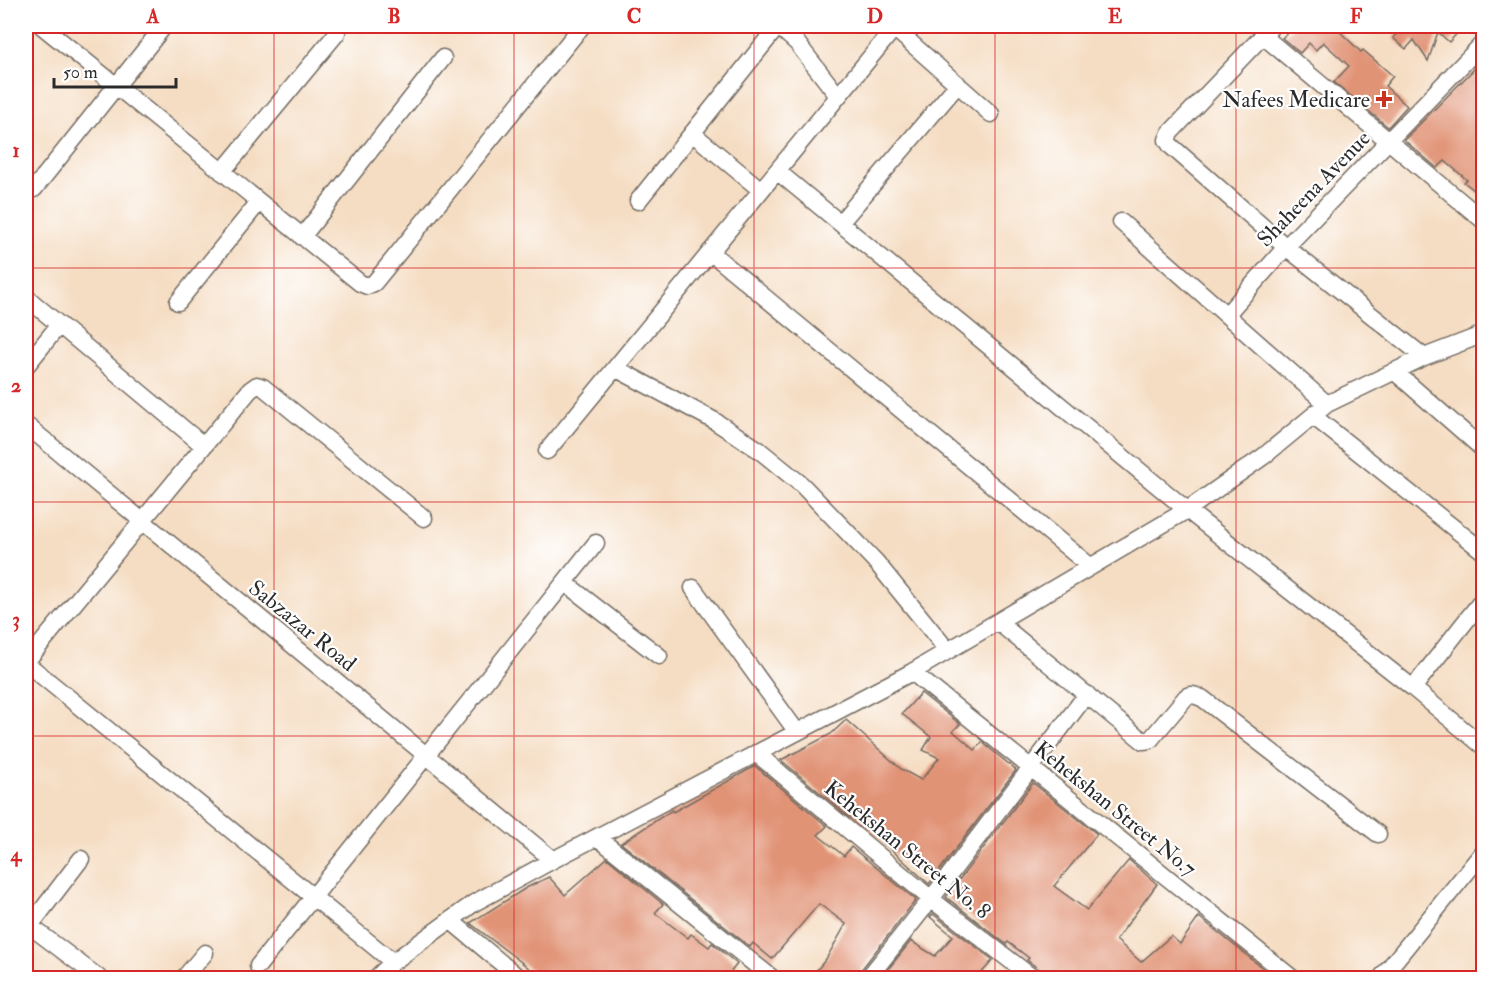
<svg xmlns="http://www.w3.org/2000/svg" width="1509" height="1004" font-family="'IM FELL Double Pica',serif">
  <style>
    .building { fill: #e19376 }
    .lines { fill: none; stroke-linecap: round; stroke-linejoin: round }
    .minor-casing { stroke: #726960; stroke-width: 19 }
    .minor { stroke: #fff; stroke-width: 16 }
    .grid { fill: none; stroke: #d62828; stroke-width: 1.5; stroke-opacity: 0.55 }
    .poi-dot { fill: #c8321e; stroke: #fff; stroke-width: 2 }
    .labels { text-anchor: middle; stroke-width: 4.5; stroke-linejoin: round; paint-order: stroke }
    .poi-label { font-size: 22px; fill: #2b2b2b; stroke: #fff; text-anchor: end }
    .street-label { font-size: 22px; fill: #2b2b2b; stroke: #fff }
    .neatline { fill: none; stroke: #d62828; stroke-width: 2 }
    .grid-label { font-size: 20px; text-anchor: middle; font-weight: bold; fill: #d62828 }
  </style>
  <rect width="100%" height="100%" fill="#fff"/>
  <filter id="ink" filterUnits="userSpaceOnUse"><feTurbulence type="fractalNoise" baseFrequency=".0167" numOctaves="2"/><feDisplacementMap in="SourceGraphic" scale="12" xChannelSelector="R" yChannelSelector="G"/><feConvolveMatrix kernelMatrix="1 2 1 2 8 2 1 2 1" color-interpolation-filters="sRGB"/></filter>
  <filter id="wash" filterUnits="userSpaceOnUse"><feTurbulence type="fractalNoise" baseFrequency=".008" numOctaves="4" result="noise"/><feDisplacementMap in="SourceGraphic" scale="24" xChannelSelector="R" yChannelSelector="G"/><feGaussianBlur stdDeviation="1.35" result="paint"/><feColorMatrix in="noise" values="0 0 0 0 0 0 0 0 0 0 0 0 0 0 0 0 0 1.4 0 .05"/><feComposite in="paint" operator="in"/></filter>
  <g filter="url(#wash)">
    <rect width="100%" height="100%" fill="#f5ddc3"/>
    <g id="blocks">
      <path class="building" d="M1295 26H1334L1361 52 1363 50 1393 76 1385 86 1407 106 1388 127 1334 82 1349 66 1323 42 1316 50 1309 43 1300 53 1282 38Z
        M1403 26H1464L1449 42 1438 32 1428 61 1414 40 1406 49 1393 38Z
        M1484 59V198L1464 182 1467 180 1445 161 1437 168 1404 140Z
        M921 693 960 724 953 731 975 750 982 742 1016 770 929 884 861 822 849 817 781 760 831 734 846 720 901 769 921 780 939 758 923 750 931 737 902 714Z
        M755 766 827 826 818 835 844 856 851 847 916 900 860 971 858 978H810L826 959 846 924 819 904 772 959 753 943 750 947 621 843 672 810 673 812Z
        M1033 783 1097 834 1054 886 1087 910 1129 860 1157 884 1116 940 1141 962 1171 936 1180 944 1199 917 1275 978H1043L1040 970 1027 960 1029 958 1008 942 1006 944 946 897Z
        M607 858 663 904 655 913 688 938 691 934 709 947 712 943 737 964 726 978H542L470 923 526 888 549 877 565 895Z
        M933 914 993 960 977 978H881L911 941 935 956 953 936 930 917Z"/>
    </g>
  </g>
  <g filter="url(#ink)">
    <use href="#blocks" fill-opacity="0" stroke="#726960" stroke-width="1.5"/>
    <g class="lines">
      <defs>
        <path id="minor" d="M42 26 360 283 367 286 374 283 582 26
          M778 26 797 43 838 96
          M1272 26 1170 133 1167 140 1171 146 1286 247 1424 357
          M894 28 991 114
          M1262 35 1484 221
          M692 133 761 190
          M777 171 1187 510 1413 688 1484 747
          M222 172 337 33
          M34 189 164 26
          M638 201 778 26
          M1121 222 1327 404
          M840 223 958 84
          M302 237 443 58
          M710 252 1091 567
          M26 297 204 446
          M178 302 259 202
          M1227 314 1286 247 1484 42
          M26 366 59 325
          M615 368 713 420 759 450 802 485 876 562 948 651
          M1394 371 1484 450
          M1313 416 1484 552
          M26 425 553 860
          M547 451 896 26
          M565 583 659 656
          M693 588 797 732
          M998 622 1143 741 1150 740 1186 697C1191 693 1196 696 1202 698L1378 834
          M26 662 250 390 257 385 263 387 424 518
          M26 663 393 962
          M912 672 1292 978
          M1413 688 1484 598
          M756 753 931 899 1033 978
          M597 837 772 978
          M450 920 519 978
          M26 923 99 978
          M26 931 81 859
          M258 966 596 543
          M184 978 205 953
          M376 978 393 962 474 903 553 860 912 672 1187 510 1264 456 1327 404 1424 357 1484 334
          M868 978 931 899 1087 694
          M1381 978 1484 851"/>
      </defs>
      <use href="#minor" class="minor-casing"/>
      <use href="#minor" class="minor"/>
    </g>
  </g>
  <path class="grid" d="M274 26V978M514 26V978M754 26V978M995 26V978M1236 26V978M26 268H1484M26 502H1484M26 736H1484"/>
  <path class="poi-dot" d="M1381 90h6v6h6v6h-6v6h-6v-6h-6v-6h6z"/>
  <g class="labels">
    <g class="poi-label">
      <text x="1370" y="107">Nafees Medicare</text>
    </g>
    <g class="street-label">
      <text transform="translate(1313 188) rotate(-46)" y="8">Shaheena Avenue</text>
      <text transform="translate(303 625) rotate(39)" y="8">Sabzazar Road</text>
      <text transform="translate(1116 808) rotate(39)" y="8">Kehekshan Street No.7</text>
      <text transform="translate(908 849) rotate(39)" y="8">Kehekshan Street No. 8</text>
    </g>
  </g>
  <rect width="1509" height="1004" fill="none" stroke="#fff" stroke-width="66"/>
  <path d="M54 78v9h122v-9" fill="none" stroke="#2b2b2b" stroke-width="3"/>
  <text x="63" y="78" font-size="18" fill="#2b2b2b" stroke="#ffffff" stroke-width="4.5" paint-order="stroke">50 m</text>
  <rect x="33" y="33" width="1443" height="938" class="neatline"/>
  <g class="grid-label">
    <text x="153" y="23">A</text>
    <text x="394" y="23">B</text>
    <text x="634" y="23">C</text>
    <text x="875" y="23">D</text>
    <text x="1115" y="23">E</text>
    <text x="1356" y="23">F</text>
    <text x="16" y="157">1</text>
    <text x="16" y="392">2</text>
    <text x="16" y="626">3</text>
    <text x="16" y="861">4</text>
  </g>
</svg>
